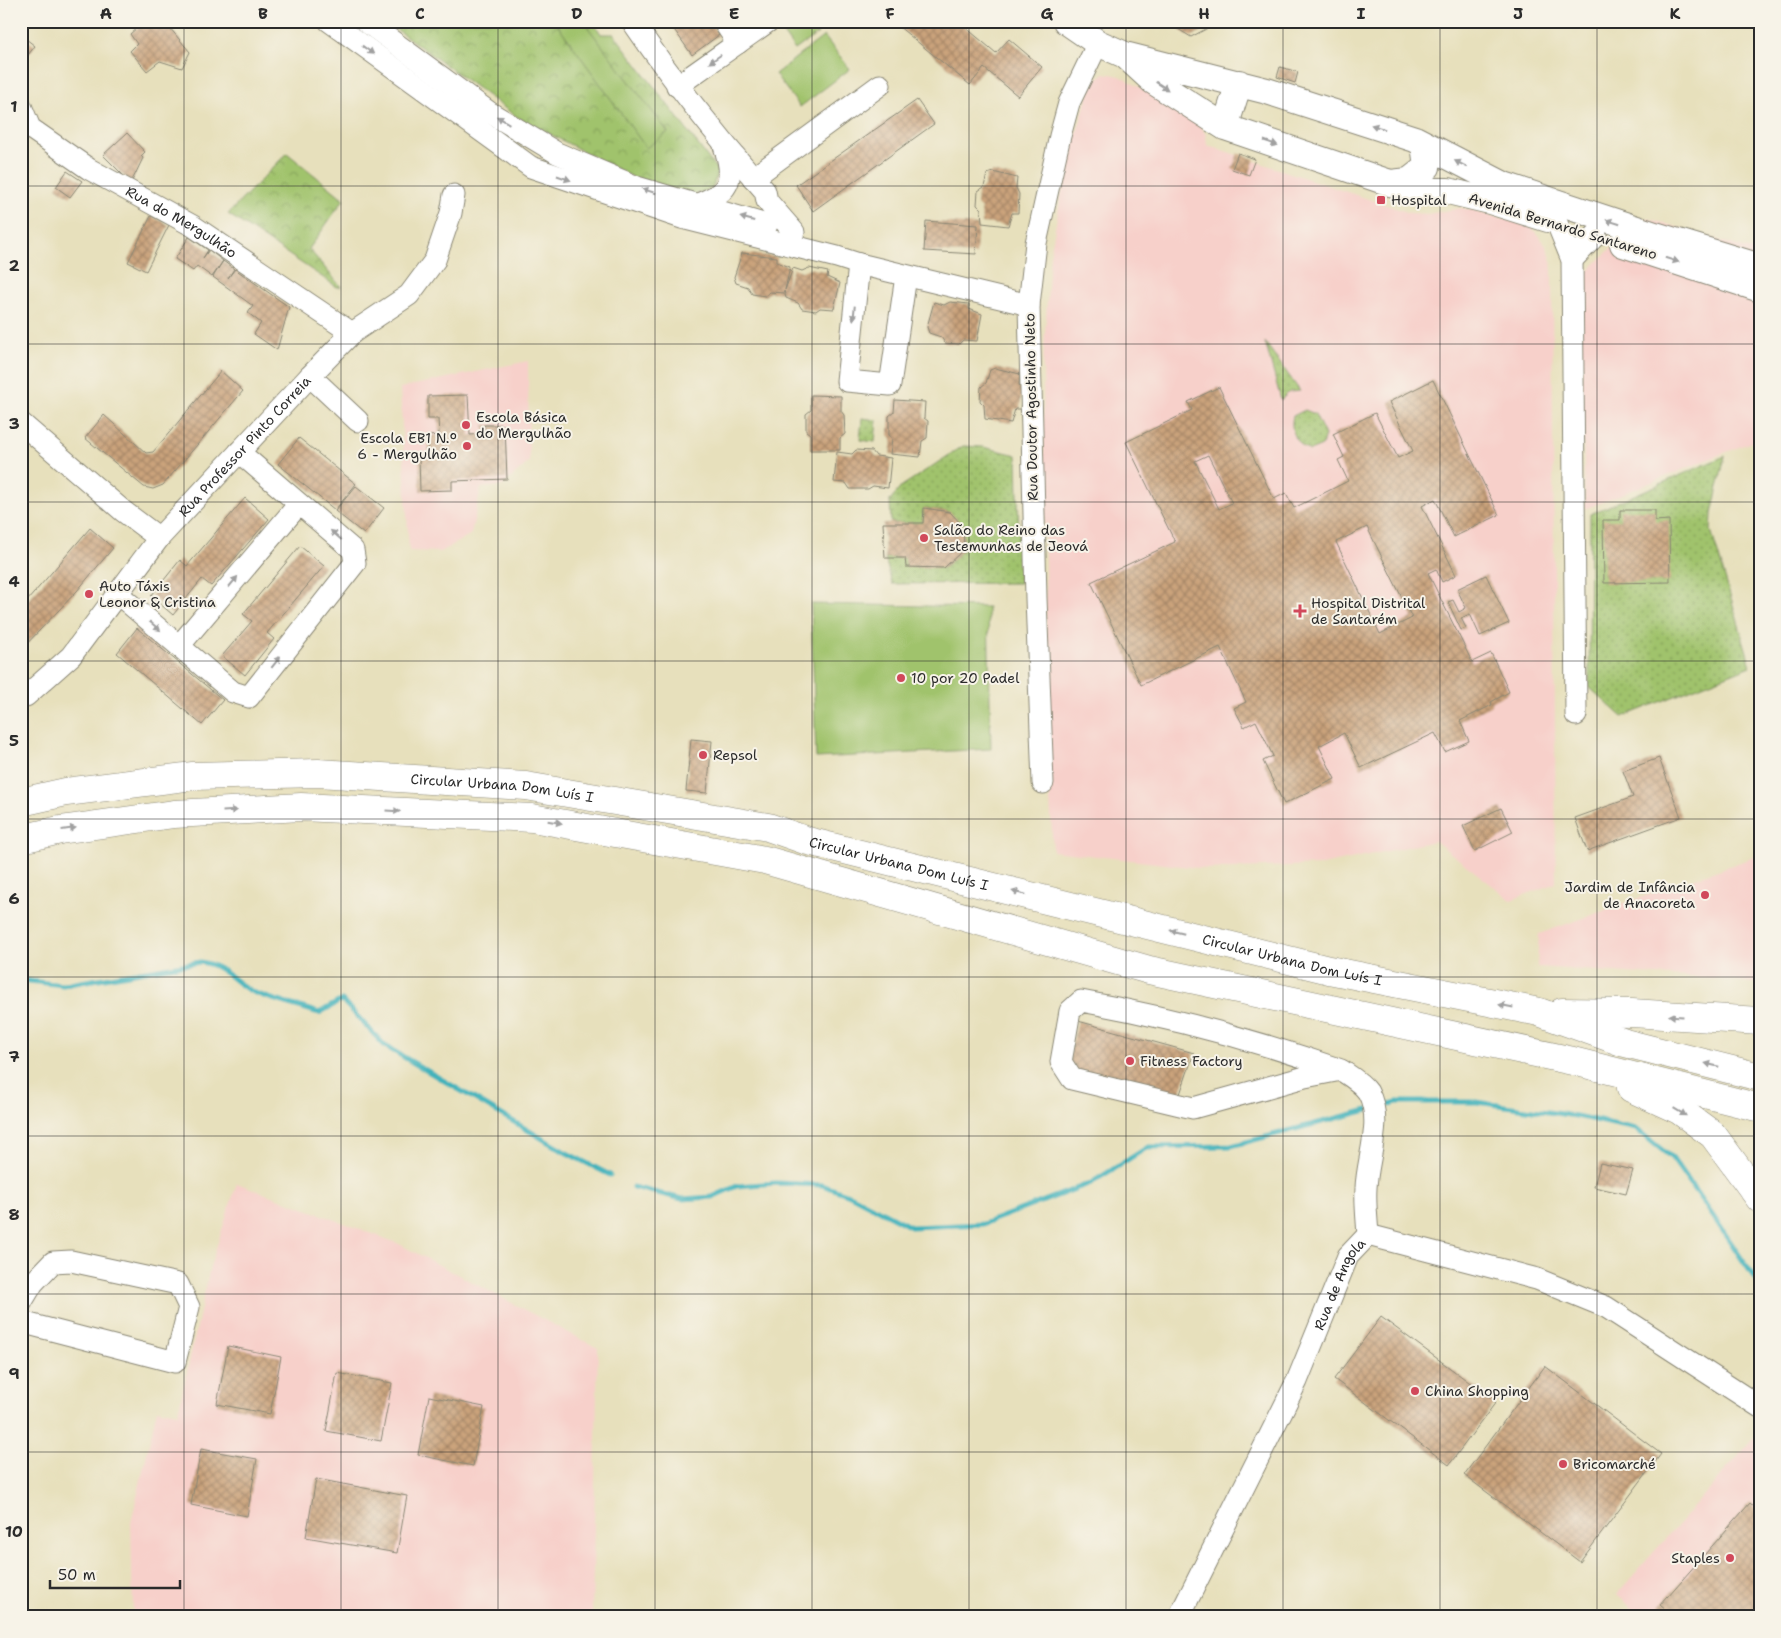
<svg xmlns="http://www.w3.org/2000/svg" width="1781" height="1638" font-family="'Shantell Sans',sans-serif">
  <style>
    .built { fill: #f7d0ca }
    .grass { fill: url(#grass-dots); stroke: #66774c }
    .park { fill: url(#park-crowns); stroke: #66774c }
    .pitch { fill: #a0c36c; stroke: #66774c }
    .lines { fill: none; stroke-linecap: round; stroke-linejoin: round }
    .stream { stroke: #42b2bb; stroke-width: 5 }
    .building { fill: url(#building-cross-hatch); fill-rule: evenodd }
    .minor-casing { stroke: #898674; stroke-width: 23 }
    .major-casing { stroke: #898674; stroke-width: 28 }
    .highway-casing { stroke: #898674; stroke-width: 29 }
    .minor { stroke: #fff; stroke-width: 21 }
    .major { stroke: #fff; stroke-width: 26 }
    .highway { stroke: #fff; stroke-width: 28 }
    .oneway { fill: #a0a0a0 }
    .grid { fill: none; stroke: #2b2b2b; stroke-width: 1; stroke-opacity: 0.55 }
    .poi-dot { fill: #d1495b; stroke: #f7f3e8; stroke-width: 2 }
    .labels { text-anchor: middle; stroke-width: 4; stroke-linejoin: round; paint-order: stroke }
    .poi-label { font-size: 14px; fill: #2b2b2b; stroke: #f7f3e8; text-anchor: start }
    .street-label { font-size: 14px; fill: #2b2b2b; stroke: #f7f3e8 }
    .neatline { fill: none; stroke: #2b2b2b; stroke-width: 2 }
    .grid-label { font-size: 16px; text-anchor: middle; font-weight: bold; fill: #2b2b2b }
  </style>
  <defs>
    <pattern id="grass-dots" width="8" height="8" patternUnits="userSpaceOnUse" patternTransform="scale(1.25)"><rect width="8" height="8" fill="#a0c36c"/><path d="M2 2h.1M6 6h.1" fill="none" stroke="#839f59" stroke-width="1.8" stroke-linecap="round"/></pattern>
    <pattern id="park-crowns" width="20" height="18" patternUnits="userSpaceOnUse" patternTransform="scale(1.25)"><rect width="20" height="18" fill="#a0c36c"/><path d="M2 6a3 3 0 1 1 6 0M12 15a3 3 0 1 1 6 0" fill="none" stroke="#839f59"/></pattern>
    <pattern id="building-cross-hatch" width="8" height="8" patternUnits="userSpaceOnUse" patternTransform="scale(1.25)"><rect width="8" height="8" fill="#caa37c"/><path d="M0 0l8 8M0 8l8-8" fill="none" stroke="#a48566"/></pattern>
  </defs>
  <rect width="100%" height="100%" fill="#f7f3e8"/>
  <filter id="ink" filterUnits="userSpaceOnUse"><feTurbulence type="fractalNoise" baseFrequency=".02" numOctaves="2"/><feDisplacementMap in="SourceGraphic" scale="10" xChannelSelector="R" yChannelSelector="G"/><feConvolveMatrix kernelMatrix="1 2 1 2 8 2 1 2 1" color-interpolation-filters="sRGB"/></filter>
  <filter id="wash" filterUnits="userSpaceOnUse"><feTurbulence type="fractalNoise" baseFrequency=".0096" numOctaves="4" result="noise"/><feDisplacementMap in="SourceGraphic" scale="20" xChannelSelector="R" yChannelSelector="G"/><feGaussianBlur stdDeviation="1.12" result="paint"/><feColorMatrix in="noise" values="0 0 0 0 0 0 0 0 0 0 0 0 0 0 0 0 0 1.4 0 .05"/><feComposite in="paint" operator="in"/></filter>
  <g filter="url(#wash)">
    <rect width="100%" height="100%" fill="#e7e0bc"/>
    <path class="built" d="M1105 73 1120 76 1198 121 1206 135 1207 145 1410 213 1428 214 1461 208 1473 210 1529 226 1539 235 1546 246 1551 257 1552 272 1556 883 1511 900 1435 841 1322 865 1206 869 1053 851 1047 747 1043 364 1050 256 1066 169 1090 89 1096 79Z
      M1647 218 1760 253V442L1754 441 1585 509 1580 280 1605 254Z
      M528 361 529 462 502 486 481 488 471 534 441 552 409 551 400 388Z
      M1760 855V984L1732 980 1537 967 1539 934Z
      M237 1183 397 1243 598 1348 592 1617H133L131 1523 157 1409 178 1413 210 1267Z
      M1755 1437 1760 1440V1617H1641L1616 1595Z"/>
    <path class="grass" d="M1265 342 1300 391 1289 392 1281 400Z
      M1305 410 1315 414 1325 435 1322 446 1310 451C1297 445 1289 430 1293 416Z
      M862 418 877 420 875 442 860 440Z
      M963 446 983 447 1017 455 1020 583 892 584 885 558H905L906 567 944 568 964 549 963 526 949 512 924 508 923 523H891L890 500 902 486Z
      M1725 456 1712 514 1711 530 1751 666 1622 717 1589 687 1590 514Z"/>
    <path class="park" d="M385 21H593L601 34H614L718 171 712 189 677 200 517 117Z
      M287 153 344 199 309 249 341 287H337L228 214Z"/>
    <path class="pitch" d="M555 21H583L668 132 646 148Z
      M774 21H809L818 33 795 50Z
      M824 36 850 69 800 107 775 74Z
      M811 604 988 607 991 749 816 758Z"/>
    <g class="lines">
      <path class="stream" d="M21 980 63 985 200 962C227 966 233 984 255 993 275 1001 298 1006 319 1013L342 1000 385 1046 565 1152 610 1175
        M1379 1107 1397 1102H1477L1576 1116 1636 1129 1672 1158 1715 1219 1760 1286
        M633 1187 682 1199 712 1197 737 1186 776 1183 822 1185 852 1196 911 1227 983 1224 1091 1183 1148 1147 1231 1146 1368 1110"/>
    </g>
    <g id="blocks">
      <path class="building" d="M145 21H149L155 28 164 21 190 52 182 68 160 61 147 71 130 51 137 44 130 34Z
        M668 21H709L719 35 692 55Z
        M892 21H958L996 53 1009 39 1042 67 1018 96 984 68 970 85Z
        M1165 21H1221L1191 37Z
        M21 35 35 46 21 64Z
        M1280 67 1298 72 1295 83 1277 77Z
        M917 100 934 124 813 211 796 185Z
        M127 133 145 152 141 156 143 158 131 183 103 155Z
        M1238 153 1255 159 1249 175 1232 169Z
        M67 171 82 181 70 197 56 187Z
        M993 172 1017 178 1016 188 1019 194 1018 213H1012L1008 226 982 223 981 209 977 205 978 191 984 187 987 174Z
        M151 216 169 225 146 271 128 262Z
        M926 221 978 225 976 254 924 251Z
        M189 237 208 250 203 258 209 250 223 261 212 277 197 266 193 271 175 259Z
        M742 253 777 257V262L790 267 785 290 793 268 802 271 809 268 828 272 827 277 840 283 834 309 820 308 816 311 802 309 798 303 786 298 784 291V293L770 292 765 296 752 294 748 287 736 283 734 277Z
        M223 261 234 269 228 278 235 269 289 307 277 350 254 334 261 323 248 313 253 306 213 277Z
        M934 302 944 305 950 302 969 304V309L982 314 977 341 963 340 959 344 945 343 941 337 929 333 927 327Z
        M995 368 1020 374 1019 384 1022 390 1020 409H1015L1011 423 985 419 984 405 980 401 981 387 986 383 990 370Z
        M221 371 243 391 163 485 153 489 144 487 85 438 104 415 146 453 153 452Z
        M1433 380 1499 515 1454 537 1435 499 1422 506 1456 575 1442 582 1436 569 1428 573 1472 662 1491 653 1509 692 1491 702 1492 705 1460 721 1469 741 1445 752 1435 733 1361 768 1344 733 1319 746 1335 779 1284 804 1263 761 1273 756 1256 721 1244 727 1234 708 1246 702 1220 647 1141 685 1091 582 1175 542 1126 442 1192 410 1188 402 1219 387 1274 499 1286 493 1294 508 1348 481 1338 460 1344 457 1333 434 1375 413 1398 458 1413 451 1389 402ZM1208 455 1232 503 1219 509 1195 461ZM1367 527 1412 618 1380 634 1336 542Z
        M468 395 470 435 484 434V425H505L507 479 452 481V490L420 491 419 457H429L428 436 439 435 438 419H428V396Z
        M811 395 841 396V411L844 415 845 434 840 438V450H810V434L806 431V414L811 410Z
        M895 400 925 402 924 418 928 421 927 438 922 441 920 457 890 454 892 439 889 435V416L894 412Z
        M299 438 356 484 335 510 278 464Z
        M856 450 872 451 876 456 891 458 888 488 873 486 868 489H850L846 483 834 482 837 452 852 454Z
        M356 486 384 508 364 534 335 511Z
        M245 498 269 519 211 586 202 579 173 615 151 596 180 560 187 566Z
        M924 508 950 512 963 526 964 549 944 568 906 567 905 558H885L883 523H923Z
        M1620 510H1655V521L1669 520 1670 582 1604 583 1603 520H1620Z
        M90 528 113 548 77 591 21 650V608Z
        M300 546 324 566 267 633 274 639 245 675 222 656 252 621 243 614Z
        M1486 575 1509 623 1480 636 1470 614 1461 618 1466 628 1461 630 1448 602 1453 600 1459 612 1466 608 1457 589Z
        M137 628 223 700 202 725 117 653Z
        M691 739 712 741 707 793 686 791Z
        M1659 758 1681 817 1587 851 1575 818 1633 797 1623 771Z
        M1501 808 1513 832 1475 851 1463 826Z
        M1078 1021 1194 1053 1179 1097 1066 1068Z
        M1600 1163 1633 1170 1626 1194 1594 1187Z
        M1381 1317 1496 1402 1449 1465 1334 1379Z
        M228 1346 281 1357 270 1414 217 1404Z
        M1545 1366 1661 1454 1580 1562 1464 1475Z
        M337 1373 392 1383 381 1441 326 1431Z
        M429 1396 484 1407 473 1466 418 1455Z
        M201 1449 257 1459 247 1516 191 1505Z
        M316 1479 407 1496 397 1553 306 1537Z
        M1750 1503 1760 1512V1617H1674L1660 1605Z"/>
    </g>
  </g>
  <g filter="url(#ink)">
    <use href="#blocks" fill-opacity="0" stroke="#898674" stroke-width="1"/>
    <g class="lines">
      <defs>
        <g id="minor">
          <path d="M329 21 531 167 682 218 837 257 859 264 1029 305"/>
          <path d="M365 21 489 112 557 153 637 187 767 225"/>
          <path d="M632 21C673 81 717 137 765 191L767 201 794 232"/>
          <path d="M723 21 738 43"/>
          <path d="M677 86 769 21"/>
          <path id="s1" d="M21 106 30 128 89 169 193 226 352 333"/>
          <path d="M753 178 880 85"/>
          <path d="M695 205C729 193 736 182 724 146"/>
          <path d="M1557 223 1572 260 1576 715"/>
          <path d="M1572 260 1596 235"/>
          <path d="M859 264 847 381 890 385 906 276"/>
          <path d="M310 376 358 421"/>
          <path d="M21 423 123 511 159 538"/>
          <path d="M118 594 233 692 249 697 355 563 353 550 239 452"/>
          <path d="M179 646 299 504"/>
          <path id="s2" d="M21 697 26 696 71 656 159 538 310 376 352 333 409 295 435 260 451 213 454 195"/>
          <path d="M1043 783 1036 598 1029 305 1036 243 1060 136 1069 103 1098 43"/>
          <path d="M1341 1070C1256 1040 1169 1017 1081 1001L1070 1011 1061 1062 1072 1079 1193 1108 1305 1077 1341 1070C1350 1076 1362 1083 1368 1092 1384 1121 1367 1158 1366 1188 1365 1203 1367 1219 1368 1235"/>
          <path d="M1368 1235 1537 1279 1606 1307 1760 1407"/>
          <path d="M21 1303 33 1283 53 1262 71 1261 178 1284 189 1307 175 1362 21 1322"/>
          <path id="s3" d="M1179 1617 1297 1381 1348 1256 1368 1235"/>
        </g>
        <path id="major" d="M1066 21 1098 43 1125 55 1267 91 1415 139 1504 185 1655 235 1760 267
          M1128 58 1153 81 1225 127 1390 183 1429 191H1448L1490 201 1548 219
          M1225 127 1239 83
          M1391 183 1409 181 1427 167 1424 144
          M1623 244 1760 289"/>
        <g id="highway">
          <path id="s4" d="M21 802 66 792 193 776 318 773 526 786 768 827 808 841 1329 970 1539 1012 1625 1043 1760 1077"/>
          <path d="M21 839 60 830 174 814 301 807 532 818 765 860 1149 970 1573 1061 1760 1108"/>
          <path d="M1562 1012 1632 1013 1760 1021"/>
          <path d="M1631 1088 1679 1110 1713 1135 1760 1199"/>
        </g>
      </defs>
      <use href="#minor" class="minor-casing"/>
      <use href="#major" class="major-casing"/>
      <use href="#highway" class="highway-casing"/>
      <use href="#minor" class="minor"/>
      <use href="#major" class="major"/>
      <use href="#highway" class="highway"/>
    </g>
    <defs><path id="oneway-solid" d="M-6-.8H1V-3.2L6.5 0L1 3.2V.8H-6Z" transform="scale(1.25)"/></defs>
    <g class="oneway">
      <use href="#oneway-solid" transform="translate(368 50) rotate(36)"/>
      <use href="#oneway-solid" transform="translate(715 59) rotate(145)"/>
      <use href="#oneway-solid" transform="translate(1162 86) rotate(33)"/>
      <use href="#oneway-solid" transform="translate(503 120) rotate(-149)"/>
      <use href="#oneway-solid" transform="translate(1378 127) rotate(-162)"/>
      <use href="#oneway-solid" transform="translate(1271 143) rotate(19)"/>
      <use href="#oneway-solid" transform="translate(1461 164) rotate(-153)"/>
      <use href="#oneway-solid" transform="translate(564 178) rotate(19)"/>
      <use href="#oneway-solid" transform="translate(649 191) rotate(-162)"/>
      <use href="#oneway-solid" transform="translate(747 219) rotate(-165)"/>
      <use href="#oneway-solid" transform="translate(1613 222) rotate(-162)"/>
      <use href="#oneway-solid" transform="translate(1672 260) rotate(18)"/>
      <use href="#oneway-solid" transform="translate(854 313) rotate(96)"/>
      <use href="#oneway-solid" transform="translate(336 535) rotate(-139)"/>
      <use href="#oneway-solid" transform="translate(233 582) rotate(-50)"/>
      <use href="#oneway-solid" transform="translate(155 626) rotate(40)"/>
      <use href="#oneway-solid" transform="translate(276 662) rotate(-52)"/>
      <use href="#oneway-solid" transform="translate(230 811) rotate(-3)"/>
      <use href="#oneway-solid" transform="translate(393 811) rotate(3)"/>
      <use href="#oneway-solid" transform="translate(555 822) rotate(10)"/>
      <use href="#oneway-solid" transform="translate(69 829) rotate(-8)"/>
      <use href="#oneway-solid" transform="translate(1019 893) rotate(-166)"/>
      <use href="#oneway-solid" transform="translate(1177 932) rotate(-166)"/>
      <use href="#oneway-solid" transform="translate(1506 1006) rotate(-169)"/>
      <use href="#oneway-solid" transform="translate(1676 1016) rotate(-176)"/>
      <use href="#oneway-solid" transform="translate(1712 1065) rotate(-166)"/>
      <use href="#oneway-solid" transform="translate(1680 1112) rotate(31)"/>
    </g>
  </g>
  <path class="grid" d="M184 21V1617M341 21V1617M498 21V1617M655 21V1617M812 21V1617M969 21V1617M1126 21V1617M1283 21V1617M1440 21V1617M1597 21V1617M21 186H1760M21 344H1760M21 502H1760M21 661H1760M21 819H1760M21 977H1760M21 1136H1760M21 1294H1760M21 1452H1760"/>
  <g class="poi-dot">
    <rect x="1376" y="195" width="10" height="10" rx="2.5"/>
    <circle cx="466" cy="425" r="5"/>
    <circle cx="467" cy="446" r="5"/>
    <circle cx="924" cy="538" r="5"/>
    <circle cx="89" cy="594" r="5"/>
    <path d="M1297.5 603.5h5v5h5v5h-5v5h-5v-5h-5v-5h5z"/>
    <circle cx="901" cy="678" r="5"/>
    <circle cx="703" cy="755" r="5"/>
    <circle cx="1705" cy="895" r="5"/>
    <circle cx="1130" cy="1061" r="5"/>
    <circle cx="1415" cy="1391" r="5"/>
    <circle cx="1563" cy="1464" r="5"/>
    <circle cx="1730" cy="1558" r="5"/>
  </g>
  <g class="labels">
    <g class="poi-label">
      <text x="1391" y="205">Hospital</text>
      <text x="476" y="422">Escola Básica<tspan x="476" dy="16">do Mergulhão</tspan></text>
      <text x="457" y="443" text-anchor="end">Escola EB1 N.º<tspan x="457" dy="16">6 - Mergulhão</tspan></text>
      <text x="934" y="535">Salão do Reino das<tspan x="934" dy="16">Testemunhas de Jeová</tspan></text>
      <text x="99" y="591">Auto Táxis<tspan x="99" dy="16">Leonor &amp; Cristina</tspan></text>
      <text x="1311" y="608">Hospital Distrital<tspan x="1311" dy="16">de Santarém</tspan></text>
      <text x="911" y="683">10 por 20 Padel</text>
      <text x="713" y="760">Repsol</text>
      <text x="1695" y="892" text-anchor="end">Jardim de Infância<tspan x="1695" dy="16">de Anacoreta</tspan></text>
      <text x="1140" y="1066">Fitness Factory</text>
      <text x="1425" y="1396">China Shopping</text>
      <text x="1573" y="1469">Bricomarché</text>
      <text x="1720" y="1563" text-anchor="end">Staples</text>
    </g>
    <g class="street-label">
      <text dy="5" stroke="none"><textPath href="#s1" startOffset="202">Rua do Mergulhão</textPath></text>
      <text transform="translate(1563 226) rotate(17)" y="5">Avenida Bernardo Santareno</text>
      <text transform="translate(1031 407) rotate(-91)" y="5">Rua Doutor Agostinho Neto</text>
      <text dy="5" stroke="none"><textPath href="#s2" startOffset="338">Rua Professor Pinto Correia</textPath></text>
      <text dy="5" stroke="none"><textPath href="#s4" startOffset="484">Circular Urbana Dom Luís I</textPath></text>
      <text dy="5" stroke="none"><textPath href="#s4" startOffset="889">Circular Urbana Dom Luís I</textPath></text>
      <text dy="5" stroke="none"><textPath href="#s4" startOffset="1294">Circular Urbana Dom Luís I</textPath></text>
      <text dy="5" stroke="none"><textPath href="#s3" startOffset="370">Rua de Angola</textPath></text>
    </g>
  </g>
  <rect width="1781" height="1638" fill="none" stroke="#f7f3e8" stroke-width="55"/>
  <path d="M50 1580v8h130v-8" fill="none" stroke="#2b2b2b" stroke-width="2.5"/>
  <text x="58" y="1580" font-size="15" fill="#2b2b2b" stroke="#f7f3e8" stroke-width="4" paint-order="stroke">50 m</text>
  <rect x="28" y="28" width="1726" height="1582" class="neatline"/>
  <g class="grid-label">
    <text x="106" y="19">A</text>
    <text x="263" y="19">B</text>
    <text x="420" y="19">C</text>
    <text x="577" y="19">D</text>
    <text x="734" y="19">E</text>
    <text x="890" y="19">F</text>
    <text x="1047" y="19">G</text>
    <text x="1204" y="19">H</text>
    <text x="1361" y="19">I</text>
    <text x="1518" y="19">J</text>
    <text x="1675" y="19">K</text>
    <text x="14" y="112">1</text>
    <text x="14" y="271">2</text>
    <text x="14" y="429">3</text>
    <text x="14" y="587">4</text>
    <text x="14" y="746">5</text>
    <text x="14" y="904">6</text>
    <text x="14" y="1062">7</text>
    <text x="14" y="1220">8</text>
    <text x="14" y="1379">9</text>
    <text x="14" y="1537">10</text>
  </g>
</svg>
